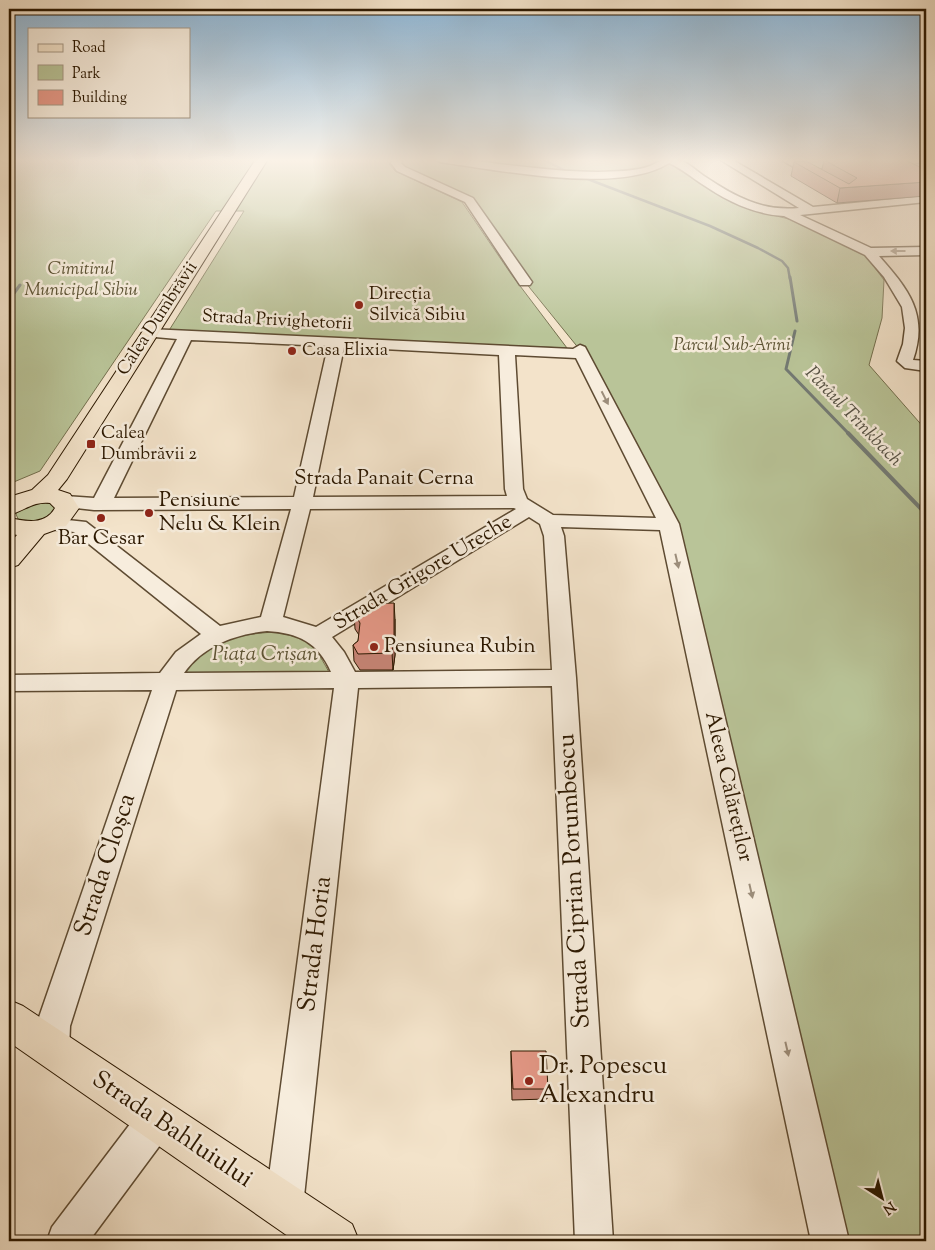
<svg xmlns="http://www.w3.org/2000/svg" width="935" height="1250" viewBox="0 0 935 1250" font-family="'Sorts Mill Goudy',serif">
<rect width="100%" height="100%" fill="#f3e3ca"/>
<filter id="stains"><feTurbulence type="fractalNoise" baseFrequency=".004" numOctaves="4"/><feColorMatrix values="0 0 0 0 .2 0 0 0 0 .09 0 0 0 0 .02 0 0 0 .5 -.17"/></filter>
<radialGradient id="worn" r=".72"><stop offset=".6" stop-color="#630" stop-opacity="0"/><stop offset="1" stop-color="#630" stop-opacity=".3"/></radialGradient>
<path fill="#b9c498" stroke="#726e4c" d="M9,159H392L389,164L395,171L462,202L511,274L567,348L168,332L244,211H216L40,471L9,484Z
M398,159H440L481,164L480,159H657L680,168L760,212L797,221L859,251L866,256L884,280L882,318L869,365L926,430V1241H830L669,524L580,350L525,282L472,202L403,170L396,161Z
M38,502L51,503L55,508C48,520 31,526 18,519L16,514L18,511Z
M274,632C310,638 314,644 331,676L176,679C205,643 229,635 274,632Z"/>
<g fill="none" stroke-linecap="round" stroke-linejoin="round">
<path stroke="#737a74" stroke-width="2.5" d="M524,159H543
M542,159L564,170
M585,178L710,226L758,248L782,261L788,268L790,279"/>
<path stroke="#737a74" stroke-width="3" d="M790,277L797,321
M9,300L20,285
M795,331L786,369L849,434"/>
<path stroke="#737a74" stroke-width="4" d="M848,433L926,514"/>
<defs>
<path id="minor" d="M393,159H403L401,163L405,167L473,198L532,282L530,285H520L465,202L397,171L391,163Z
M435,159C456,158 478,161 499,164C532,168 565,172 598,172C614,171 635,172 650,166C660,162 664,157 675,159C686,160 695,170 704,176C734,196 762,212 799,208L719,159H731L813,207L926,196V202L800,215L871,248L926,247V255L879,256C908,289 929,314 913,360L926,361V371L905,368L897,361L903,344L905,328L902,307L884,277L865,255L784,216C753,214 727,201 702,184C691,177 681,168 669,163C619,195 498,170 440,162Z
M780,159H792L825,178L824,180H816Z
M882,159H926C916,167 895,164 883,161Z
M149,329L573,349L580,345L585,347L679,524L849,1241H811L660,530L561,527L564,536L576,678L613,1241H575L552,686L358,688L303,1206L297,1219L284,1225L271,1219L265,1206L334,688L176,690L70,1026L69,1049L64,1060L52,1065L40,1060L35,1049L36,1026L152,690L9,691V675L160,673L176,652L201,634L74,532L42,528L39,524L42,520L49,518L86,522L220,626L261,617L291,509L94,510L58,506L55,502L58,498L65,496L94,498L177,339L144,336L142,333L144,330ZM191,340L328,346L294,497L114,498ZM344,347L499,355L505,489L507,496L313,497ZM515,355L576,358L656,518L553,515L527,499L523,489ZM514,508L516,509L316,627L283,617L310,509ZM529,517L540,524L544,536L552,670L355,672L344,652L332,637ZM267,631C298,633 318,642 331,672L184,673C203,646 235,634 267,631Z
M156,1102L169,1107L174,1120L169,1133L89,1241H47L52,1227L143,1107Z"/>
<path id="major" d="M256,159H268L67,479L58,490L70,494L79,508L66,526L44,534L18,565L9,568V544L17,535L9,533V518C25,521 45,526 55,508L50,503C33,501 24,511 9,515V497L32,490L48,475Z
M9,1000L23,1006L352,1224L359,1241H295L9,1042Z"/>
</defs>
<use href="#minor" stroke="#5e4b32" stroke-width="3"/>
<use href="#major" stroke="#2c1800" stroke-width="2"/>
<use href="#minor" fill="#f7eddd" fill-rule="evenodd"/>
<use href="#major" fill="#f3e3ca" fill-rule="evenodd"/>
</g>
<path fill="#c68475" stroke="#2c1800" d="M903,159L837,203L791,176L794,162L822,169L824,160Z
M354,613L395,619V655L393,670H360L354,661L353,645L358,641L359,635L355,629Z
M511,1051L548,1089L547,1099L512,1100L511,1062Z"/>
<path fill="#a16b5f" stroke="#2c1800" d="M926,182V196L837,203L840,188Z
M394,603L395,619V655L393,670L392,653Z"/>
<path fill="#e69988" stroke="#2c1800" d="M835,159H903L926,170V182L840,188L794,162L806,161L849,184L857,178L824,160Z
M394,603V639L392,653L358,654L353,645L358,641L360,623L354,613L361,610L362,604Z
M511,1051H546L548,1089H513Z"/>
<defs><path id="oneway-solid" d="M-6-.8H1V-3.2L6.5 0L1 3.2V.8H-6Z" transform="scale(1.25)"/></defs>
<g fill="#9c8d7a">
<use href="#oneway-solid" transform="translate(898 251) rotate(180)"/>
<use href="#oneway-solid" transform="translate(605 398) rotate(63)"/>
<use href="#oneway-solid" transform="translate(677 561) rotate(77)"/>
<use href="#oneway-solid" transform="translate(751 891) rotate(77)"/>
<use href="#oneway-solid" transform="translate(787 1049) rotate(77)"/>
</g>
<linearGradient id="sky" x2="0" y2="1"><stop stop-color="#8cb7d9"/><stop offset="0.48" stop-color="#faf2e7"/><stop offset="1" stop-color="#faf2e7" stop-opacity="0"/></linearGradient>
<rect width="935" height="334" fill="url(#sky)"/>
<g fill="#8f2418" stroke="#f7eddd" stroke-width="2">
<circle cx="359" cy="305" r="5"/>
<circle cx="292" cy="351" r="5"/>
<rect x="86" y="439" width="10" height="10" rx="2.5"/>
<circle cx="149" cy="513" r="5"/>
<circle cx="101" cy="518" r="5"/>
<circle cx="374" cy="647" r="5"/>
<circle cx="529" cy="1081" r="5"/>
</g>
<g text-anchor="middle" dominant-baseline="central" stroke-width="5" stroke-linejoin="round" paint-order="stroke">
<g font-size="18" font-style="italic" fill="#5d5435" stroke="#f7eddd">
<text x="81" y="270">Cimitirul<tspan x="81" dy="21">Municipal Sibiu</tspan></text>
<text x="732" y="346">Parcul Sub-Arini</text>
</g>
<g font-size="18" fill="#2c1800" stroke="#f7eddd" text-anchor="start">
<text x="369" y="295">Direcția<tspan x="369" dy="21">Silvică Sibiu</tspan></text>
<text x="302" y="351">Casa Elixia</text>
<text x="101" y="434">Calea<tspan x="101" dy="21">Dumbrăvii 2</tspan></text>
</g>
<g font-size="18" fill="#2c1800" stroke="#f7eddd">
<text transform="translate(158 319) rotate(-57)">Calea Dumbrăvii</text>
<text transform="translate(277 321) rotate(3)">Strada Privighetorii</text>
</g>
<g font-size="19" font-style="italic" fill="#555144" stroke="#f7eddd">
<text transform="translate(853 417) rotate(46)">Pârâul Trinkbach</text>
</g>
<g font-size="21" fill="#2c1800" stroke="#f7eddd">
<text x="384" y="479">Strada Panait Cerna</text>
<text transform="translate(423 573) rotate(-31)">Strada Grigore Ureche</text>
<text transform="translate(728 787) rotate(77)">Aleea Călăreților</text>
</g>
<g font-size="21" fill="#2c1800" stroke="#f7eddd" text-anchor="start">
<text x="159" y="501">Pensiune<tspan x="159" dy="24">Nelu &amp; Klein</tspan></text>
<text x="101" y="539" text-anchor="middle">Bar Cesar</text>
<text x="384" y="647">Pensiunea Rubin</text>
</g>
<g font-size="21" font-style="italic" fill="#5d5435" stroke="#f7eddd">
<text x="265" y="655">Piața Crișan</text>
</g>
<g font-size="25" fill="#2c1800" stroke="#f7eddd">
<text transform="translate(106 865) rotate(-72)">Strada Cloșca</text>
<text transform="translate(575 881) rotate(-93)">Strada Ciprian Porumbescu</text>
<text transform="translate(316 944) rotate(-83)">Strada Horia</text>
<text transform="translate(172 1130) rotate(34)">Strada Bahluiului</text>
</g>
<g font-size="25" fill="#2c1800" stroke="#f7eddd" text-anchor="start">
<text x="539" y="1067">Dr. Popescu<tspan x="539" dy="29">Alexandru</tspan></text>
</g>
</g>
<rect width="935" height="1250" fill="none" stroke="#f3e3ca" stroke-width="30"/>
<rect x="10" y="10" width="915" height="1230" fill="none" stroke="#2c1800" stroke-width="2.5"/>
<rect x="15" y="15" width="905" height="1220" fill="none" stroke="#2c1800"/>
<rect x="28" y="28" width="162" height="90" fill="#f7eddd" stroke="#a69885"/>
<rect x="38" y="44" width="25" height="8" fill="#f3e3ca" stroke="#a69885"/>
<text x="72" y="52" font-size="15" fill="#2c1800">Road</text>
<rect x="38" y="65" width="25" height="15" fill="#b9c498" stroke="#a69885"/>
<text x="72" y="78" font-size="15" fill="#2c1800">Park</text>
<rect x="38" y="90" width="25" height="15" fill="#e69988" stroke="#a69885"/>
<text x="72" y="102" font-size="15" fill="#2c1800">Building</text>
<g transform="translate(882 1198) rotate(144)" stroke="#f7eddd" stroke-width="4" paint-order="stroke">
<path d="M0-4L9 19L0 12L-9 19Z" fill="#2c1800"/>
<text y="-8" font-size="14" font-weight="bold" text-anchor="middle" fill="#2c1800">N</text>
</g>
<rect width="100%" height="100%" filter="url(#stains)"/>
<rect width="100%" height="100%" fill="url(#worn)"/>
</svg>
